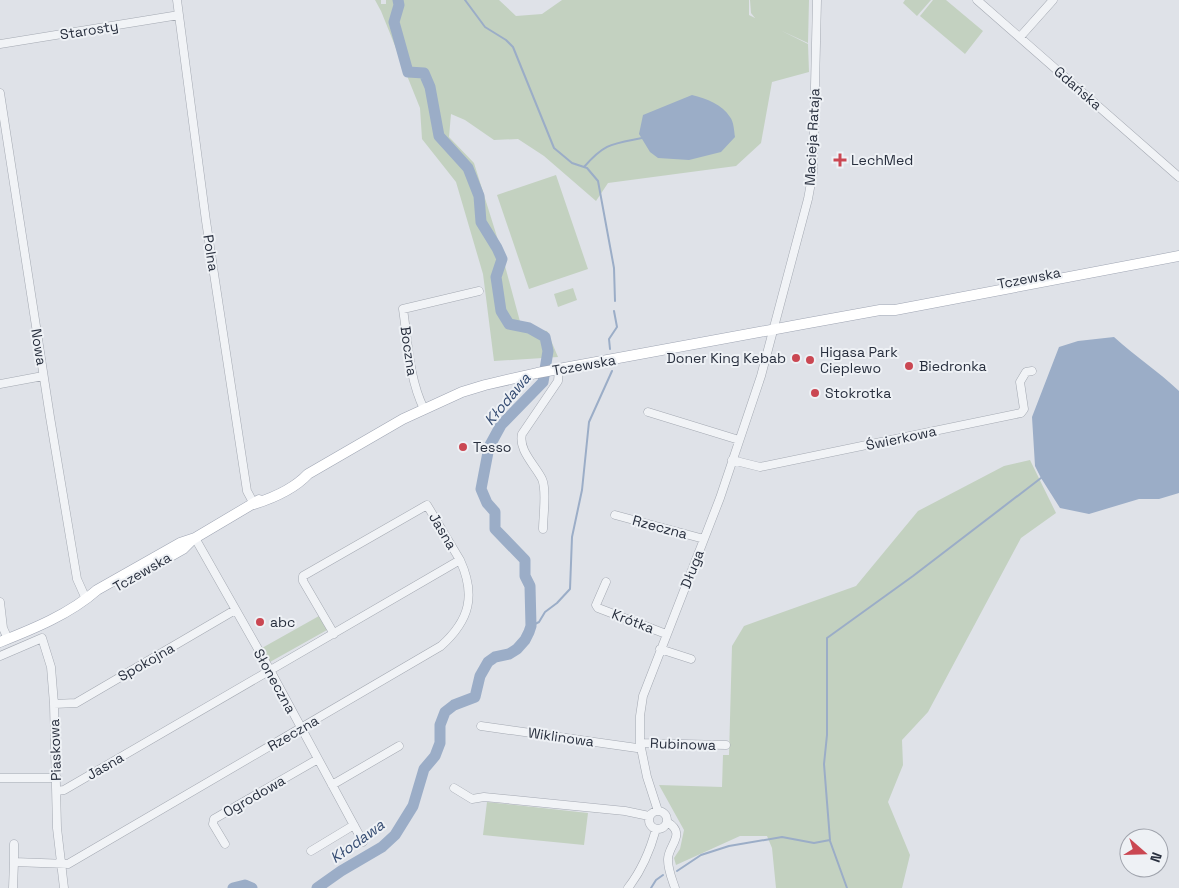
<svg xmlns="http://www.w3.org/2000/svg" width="1179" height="888" viewBox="0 0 1179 888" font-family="'Space Grotesk',sans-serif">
<rect width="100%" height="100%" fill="#dfe2e8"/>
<path fill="#c3d1c0" d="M375,0H381V4H386V0H499L516,16L542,14L562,0H749V15L755,18L751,13L750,0H809L808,43L782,31L808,44L809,72L772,82L761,143L736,166L608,183L596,201L544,156L518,139L494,140L465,120L451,114L449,137L474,163L498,240L522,329L547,331L558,357L494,361L483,274L456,182L422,139L420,108L381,11Z
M905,0H931L917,16L903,3Z
M933,0H946L983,31L965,54L920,16Z
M556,175L588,269L529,289L497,195Z
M573,288L577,300L558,307L554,294Z
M1030,460L1056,513L1021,538L928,712L902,740L903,765L888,802L910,855L902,888H776L772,848L767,836H740L676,865L674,858L680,849L684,830L659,785L722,787L723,755H729L732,646L744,626L856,586L918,511L1004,466Z
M319,616L327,630L270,662L262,648Z
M487,802L588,813L584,845L483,835Z"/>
<path fill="#9badc7" d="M692,95C707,99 722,104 730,117C734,122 734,131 735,137L721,152L689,160L658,158L650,152L639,134L643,115Z
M1114,337C1135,356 1158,371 1179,391V493L1159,499H1139L1089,514L1060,508L1041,478L1035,466L1032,417L1059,347L1078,341Z"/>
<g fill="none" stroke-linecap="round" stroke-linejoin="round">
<path stroke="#9badc7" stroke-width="2" d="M465,0L485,27L506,40L513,47L554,148L572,163L587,168L598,181L614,268L615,301
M584,167C605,143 612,144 642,138
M610,349L609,339L617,327L614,311
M531,626L539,622L545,612L557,603L570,589L572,537L582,490L589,422L612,371
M830,841L847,888
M677,871L701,855L729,846L782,837L814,843L830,840L824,764L827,735V638L913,576L1041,478
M651,888L656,880L663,875"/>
<path stroke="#9badc7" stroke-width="11" d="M233,888L245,885L252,888
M317,888L341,871L382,847L395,835L413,806L424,769L435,756L440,743V725L445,712L454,705L475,697L480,676L488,662L495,657L509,654L517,649L525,640L529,632L531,626L530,586L525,576V560L495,529V512L487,503L481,489L489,447L501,425L543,382L548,351L545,337L529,328L509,324L501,311L496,277L502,259L497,248L481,222L479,196L468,168L439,136L430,87L424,73L408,72L394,22L399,5L398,0"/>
<defs>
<path id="minor" d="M177,0L206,221L247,491L254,504
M977,0L1179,177
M1020,37L1053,0
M0,44L179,15
M0,93L50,417L77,579L86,599
M0,384L43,376
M424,409C409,379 408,342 403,309L479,291
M648,412L739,440
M732,460L760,467L1021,413L1024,409L1020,382L1026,372L1032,371
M615,515L704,539
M543,529C543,517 547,490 542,479C535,465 518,450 522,434L558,381L559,369
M195,538L270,670L363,842
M606,582L596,605L598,608L666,634
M0,602L3,628L8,639
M660,649L691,659
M0,656L42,638L51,667L54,704L57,828L64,888
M54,704L76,703L235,610
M481,726L637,748L641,747
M640,743L726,745
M0,778H57
M332,785L399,746
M454,788L472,799L484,797L625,811L649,816
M57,791L64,790L460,560L427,505L303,576V581L334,634
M649 820a9 9 0 1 1 18 0a9 9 0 1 1-18 0Z
M658,811L647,777L640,743V716L643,696L720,498L761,376L808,199L813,172L817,0
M667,822C688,834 667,846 668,860C668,870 672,879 675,888
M14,844V862
M225,844L213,824L214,819L318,759
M311,851L354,825
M13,888L14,862L68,864L441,646C470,620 476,595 460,560
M628,888C642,870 650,851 656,829"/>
<path id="major" d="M254,504C273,498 294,489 308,474L403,419L462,392L485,385L537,373L803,324L880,310H895L1179,256
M146,570L183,549L192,540
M0,642C33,629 70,614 97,590L180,543L195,538L259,500"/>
</defs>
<use href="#minor" stroke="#a4a9b2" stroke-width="9"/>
<use href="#major" stroke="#9fa5b3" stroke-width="11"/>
<use href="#minor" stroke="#f1f3f6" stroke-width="8"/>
<use href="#major" stroke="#fff" stroke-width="10"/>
</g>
<g fill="#ca4752" stroke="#eef1f5" stroke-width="2">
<path d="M837.5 152.5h5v5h5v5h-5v5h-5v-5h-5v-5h5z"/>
<circle cx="796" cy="358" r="5"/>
<circle cx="810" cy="360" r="5"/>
<circle cx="909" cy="366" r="5"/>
<circle cx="815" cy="393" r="5"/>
<circle cx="463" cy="447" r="5"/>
<circle cx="260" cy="622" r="5"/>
</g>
<g text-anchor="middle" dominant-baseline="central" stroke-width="4" stroke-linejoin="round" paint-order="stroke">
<g font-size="14" fill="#282f3e" stroke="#eef1f5">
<text transform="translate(89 30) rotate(-9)">Starosty</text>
<text transform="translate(1078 88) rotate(41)">Gdańska</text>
<text transform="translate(812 137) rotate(-87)">Macieja Rataja</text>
<text transform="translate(211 253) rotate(81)">Polna</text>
<text transform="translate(1029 278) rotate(-11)">Tczewska</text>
<text transform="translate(39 347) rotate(81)">Nowa</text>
<text transform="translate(409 351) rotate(82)">Boczna</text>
<text transform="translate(584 365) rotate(-10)">Tczewska</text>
<text transform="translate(901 438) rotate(-12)">Świerkowa</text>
<text transform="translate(660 527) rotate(15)">Rzeczna</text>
<text transform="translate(443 531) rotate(59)">Jasna</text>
<text transform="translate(692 569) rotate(-68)">Długa</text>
<text transform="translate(142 572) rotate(-30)">Tczewska</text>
<text transform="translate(633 621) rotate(21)">Krótka</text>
<text transform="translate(146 662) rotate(-30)">Spokojna</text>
<text transform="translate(275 681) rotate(61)">Słoneczna</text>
<text transform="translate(293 733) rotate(-30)">Rzeczna</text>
<text transform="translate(561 737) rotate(8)">Wiklinowa</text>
<text transform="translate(683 744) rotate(2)">Rubinowa</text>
<text transform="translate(55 750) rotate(-92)">Piaskowa</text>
<text transform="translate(105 766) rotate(-30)">Jasna</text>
<text transform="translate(254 796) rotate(-30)">Ogrodowa</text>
</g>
<g font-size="14" fill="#282f3e" stroke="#eef1f5" text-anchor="start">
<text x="851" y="160">LechMed</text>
<text x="820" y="352">Higasa Park<tspan x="820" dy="16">Cieplewo</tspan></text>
<text x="786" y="358" text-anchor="end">Doner King Kebab</text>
<text x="919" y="366">Biedronka</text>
<text x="825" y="393">Stokrotka</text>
<text x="473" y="447">Tesso</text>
<text x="270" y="622">abc</text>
</g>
<g font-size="15" font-style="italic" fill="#344b71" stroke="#eef1f5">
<text transform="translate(507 399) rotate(-50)">Kłodawa</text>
<text transform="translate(357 841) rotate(-36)">Kłodawa</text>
</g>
</g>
<g transform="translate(1144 853) rotate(110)"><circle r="24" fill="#eef1f5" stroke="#9fa3ac"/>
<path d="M0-4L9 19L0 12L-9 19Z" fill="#ca4752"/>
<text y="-8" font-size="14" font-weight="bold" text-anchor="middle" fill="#282f3e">N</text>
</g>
</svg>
